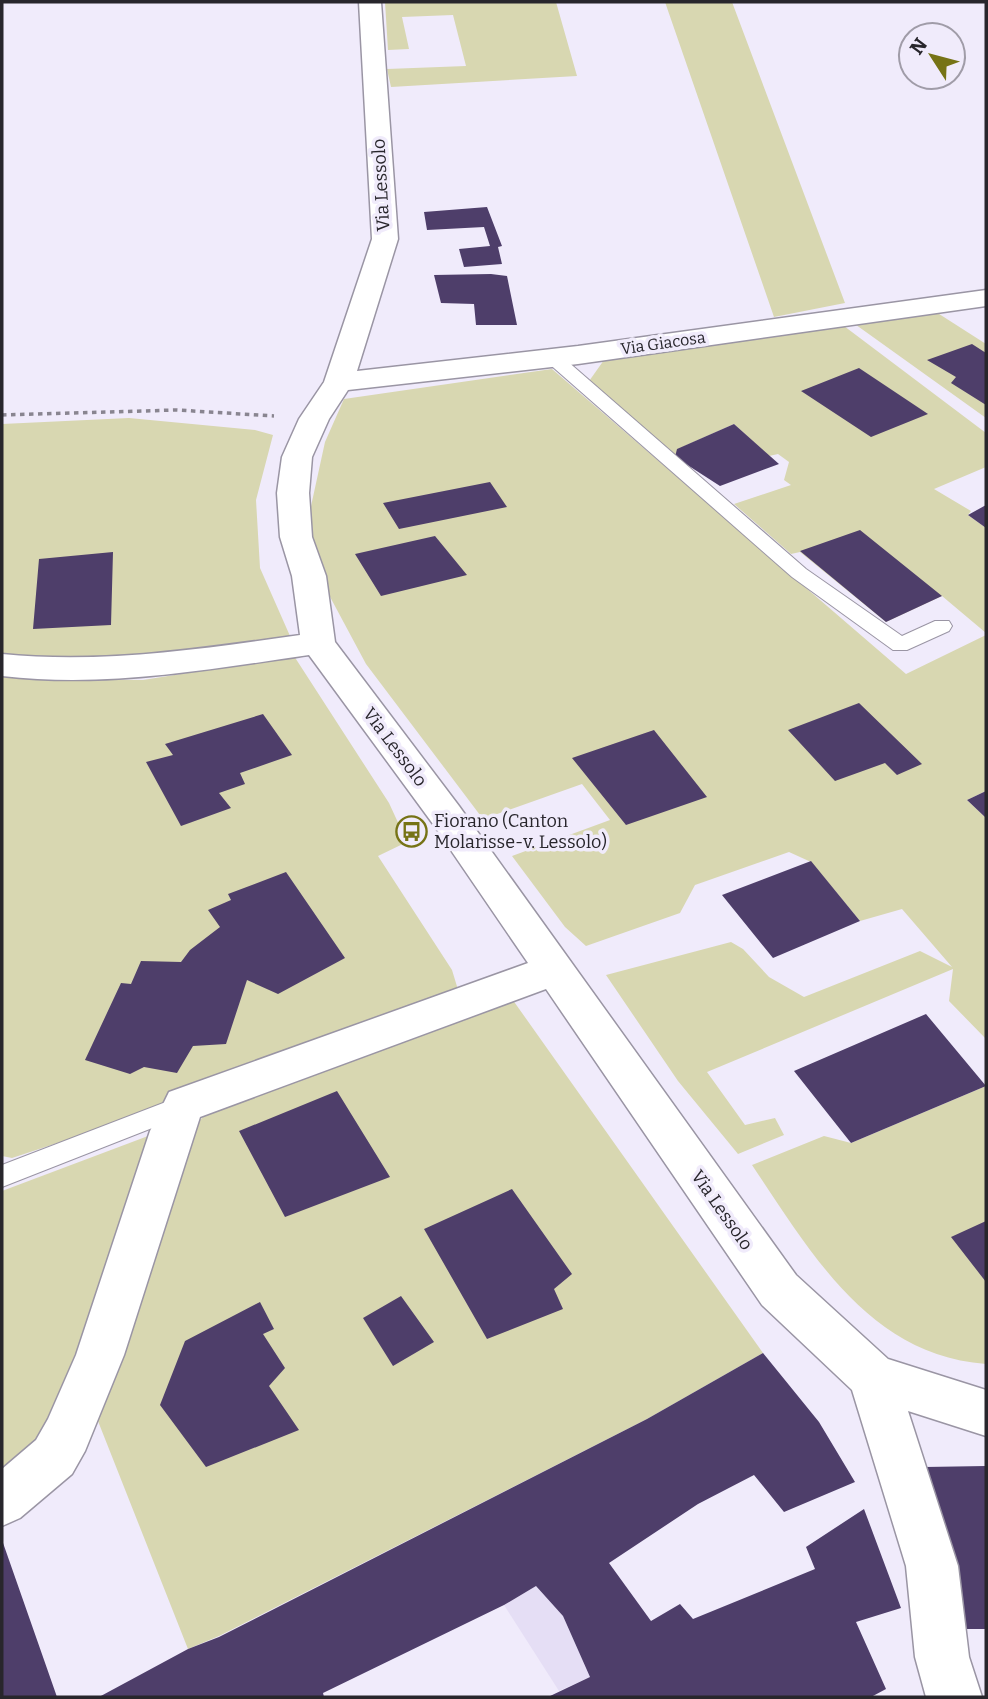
<svg xmlns="http://www.w3.org/2000/svg" width="988" height="1699" viewBox="0 0 988 1699" font-family="Bitter,serif">
<rect width="100%" height="100%" fill="#f0ebfb"/>
<path fill="#e5def5" d="M536,1586L563,1616L590,1677L559,1691L504,1605Z"/>
<path fill="#d8d7b1" d="M385,2H556L577,76L391,87L387,69L466,66L453,15L402,17L409,49L388,50Z
M665,2H732L845,303L774,317Z
M936,312L986,344V418L852,322Z
M840,323L986,433V467L934,489L971,511L968,515L986,528V633L942,596L886,622L800,552L791,554L734,504L791,485L784,480L789,462L778,454L769,456L734,424L678,449L675,457L587,384L604,360Z
M552,369L906,674L986,635V791L967,800L986,818V1039L949,1001L953,969L707,1072L745,1125L775,1118L784,1135L738,1154L678,1081L606,975L731,942L743,949L769,977L804,997L920,951L952,967L902,909L860,921L811,862L789,852L695,885L680,913L586,946L565,927L512,856L610,820L582,784L483,819L366,664L321,580L308,520L325,442L344,399Z
M129,418L255,430L273,435L256,500L260,568L290,636L107,659L2,654V424Z
M294,656L389,803L407,842L378,856L452,970L459,993L118,1123L12,1158L2,1156V675L57,679L143,680Z
M510,996L763,1353L647,1419L219,1636L188,1649L94,1411L198,1122L210,1110Z
M986,1086V1364C868,1355 811,1252 752,1165L824,1136L851,1143Z
M164,1130L36,1460L2,1481V1191Z"/>
<path fill="#4e3e6a" d="M487,207L502,246L498,247L502,264L464,267L459,249L490,246L484,227L427,230L424,212Z
M491,274L507,276L517,325H476L474,304L441,303L434,275Z
M972,344L986,353V405L951,383L956,377L927,360Z
M859,368L928,414L871,437L801,391Z
M734,424L779,464L720,486L675,457L677,449Z
M490,482L507,507L399,529L383,503Z
M986,505V528L968,515Z
M860,530L942,596L886,622L800,551Z
M435,536L467,575L381,596L355,554Z
M113,552L111,625L33,629L39,559Z
M859,703L922,764L897,775L885,763L835,781L788,730Z
M263,714L292,755L240,773L245,784L219,793L231,808L181,826L146,762L173,755L165,744Z
M654,730L707,797L626,825L572,758Z
M986,791V818L967,800Z
M811,861L860,921L773,958L722,895Z
M286,872L345,958L278,994L247,980L226,1044L193,1046L177,1073L144,1067L130,1074L85,1060L121,983L131,984L141,961L181,962L190,950L220,927L208,910L231,900L228,894Z
M926,1014L986,1086L851,1143L794,1071Z
M337,1091L390,1177L285,1217L239,1131Z
M512,1189L572,1274L554,1289L563,1309L487,1339L424,1229Z
M986,1221V1282L951,1237Z
M401,1296L434,1342L393,1366L363,1318Z
M260,1302L274,1329L263,1334L285,1368L269,1386L299,1430L206,1467L160,1405L185,1341Z
M763,1353L819,1422L855,1482L784,1512L754,1475L698,1504L609,1563L651,1621L680,1604L693,1619L815,1569L806,1547L864,1509L901,1608L856,1622L886,1689L871,1697H548L590,1677L563,1616L536,1586L504,1605L323,1693L324,1697H99L188,1649L219,1637L647,1419Z
M986,1466V1629H961L947,1531L933,1532L925,1467Z
M2,1540L57,1697H2Z"/>
<g fill="none" stroke-linecap="round" stroke-linejoin="round">
<defs>
<path id="lane" d="M552,352L558,353L806,569L902,636L935,621H949L952,626L949,631L907,650H893L792,577L546,361L544,357L546,353Z
M184,1095L193,1098L197,1105L193,1112L2,1187V1165Z"/>
<path id="street" d="M359,2H381L398,239L357,371L578,346L986,290V306L578,364L348,390L329,419L312,457L309,493L312,537L326,576L335,642L459,806L796,1275L888,1359L986,1390V1436L908,1411L958,1566L969,1657L982,1697H926L915,1657L906,1566L852,1390L762,1305L546,989L200,1117L124,1355L85,1451L72,1474L20,1518L2,1526V1469L36,1440L48,1419L76,1355L150,1131L169,1092L528,963L433,824L309,655C206,670 106,688 2,676V654C103,664 200,649 300,635L292,576L280,537L277,493L282,457L299,419L324,382L372,239Z"/>
</defs>
<use href="#lane" stroke="#9a95a4" stroke-width="2"/>
<use href="#street" stroke="#9a95a4" stroke-width="3"/>
<path stroke="#898590" stroke-width="3.5" stroke-dasharray="4.5 4.5" stroke-linecap="butt" d="M2,415L177,410L274,416"/>
<use href="#lane" fill="#fff" fill-rule="evenodd"/>
<use href="#street" fill="#fff" fill-rule="evenodd"/>
</g>
<defs>
<symbol id="bus-ring" viewBox="-11 -11 22 22"><circle r="9.5" fill="#f0ebfb" stroke="#767316" stroke-width="1.5"/><path d="M-5-6H5V4H4V6H2V4H-2V6H-4V4H-5ZM-3.5-4V0h7V-4ZM-3.5 1.2v1.5H-2V1.2ZM2 1.2v1.5H3.5V1.2Z" fill="#767316"/></symbol>
</defs>
<g fill-rule="evenodd">
<use href="#bus-ring" x="394" y="814" width="35" height="35"/>
</g>
<g text-anchor="middle" dominant-baseline="central" stroke-width="7" stroke-linejoin="round" paint-order="stroke">
<g font-size="16" fill="#28262c" stroke="#f0ebfb">
<text transform="translate(663 343) rotate(-8)">Via Giacosa</text>
</g>
<g font-size="18" fill="#28262c" stroke="#f0ebfb">
<text transform="translate(381 185) rotate(-93)">Via Lessolo</text>
<text transform="translate(395 747) rotate(53)">Via Lessolo</text>
<text transform="translate(722 1210) rotate(55)">Via Lessolo</text>
</g>
<g font-size="18" fill="#28262c" stroke="#f0ebfb" text-anchor="start">
<text x="434" y="821">Fiorano (Canton<tspan x="434" dy="21">Molarisse-v. Lessolo)</tspan></text>
</g>
</g>
<rect width="988" height="1699" fill="none" stroke="#28262c" stroke-width="7"/>
<g transform="translate(932 56) rotate(306)"><circle r="33" fill="#f0ebfb" stroke="#a09ca8" stroke-width="2"/>
<path d="M0-5L12 26L0 18L-12 26Z" fill="#767316"/>
<text y="-10" font-size="19" font-weight="bold" text-anchor="middle" fill="#28262c">N</text>
</g>
</svg>
